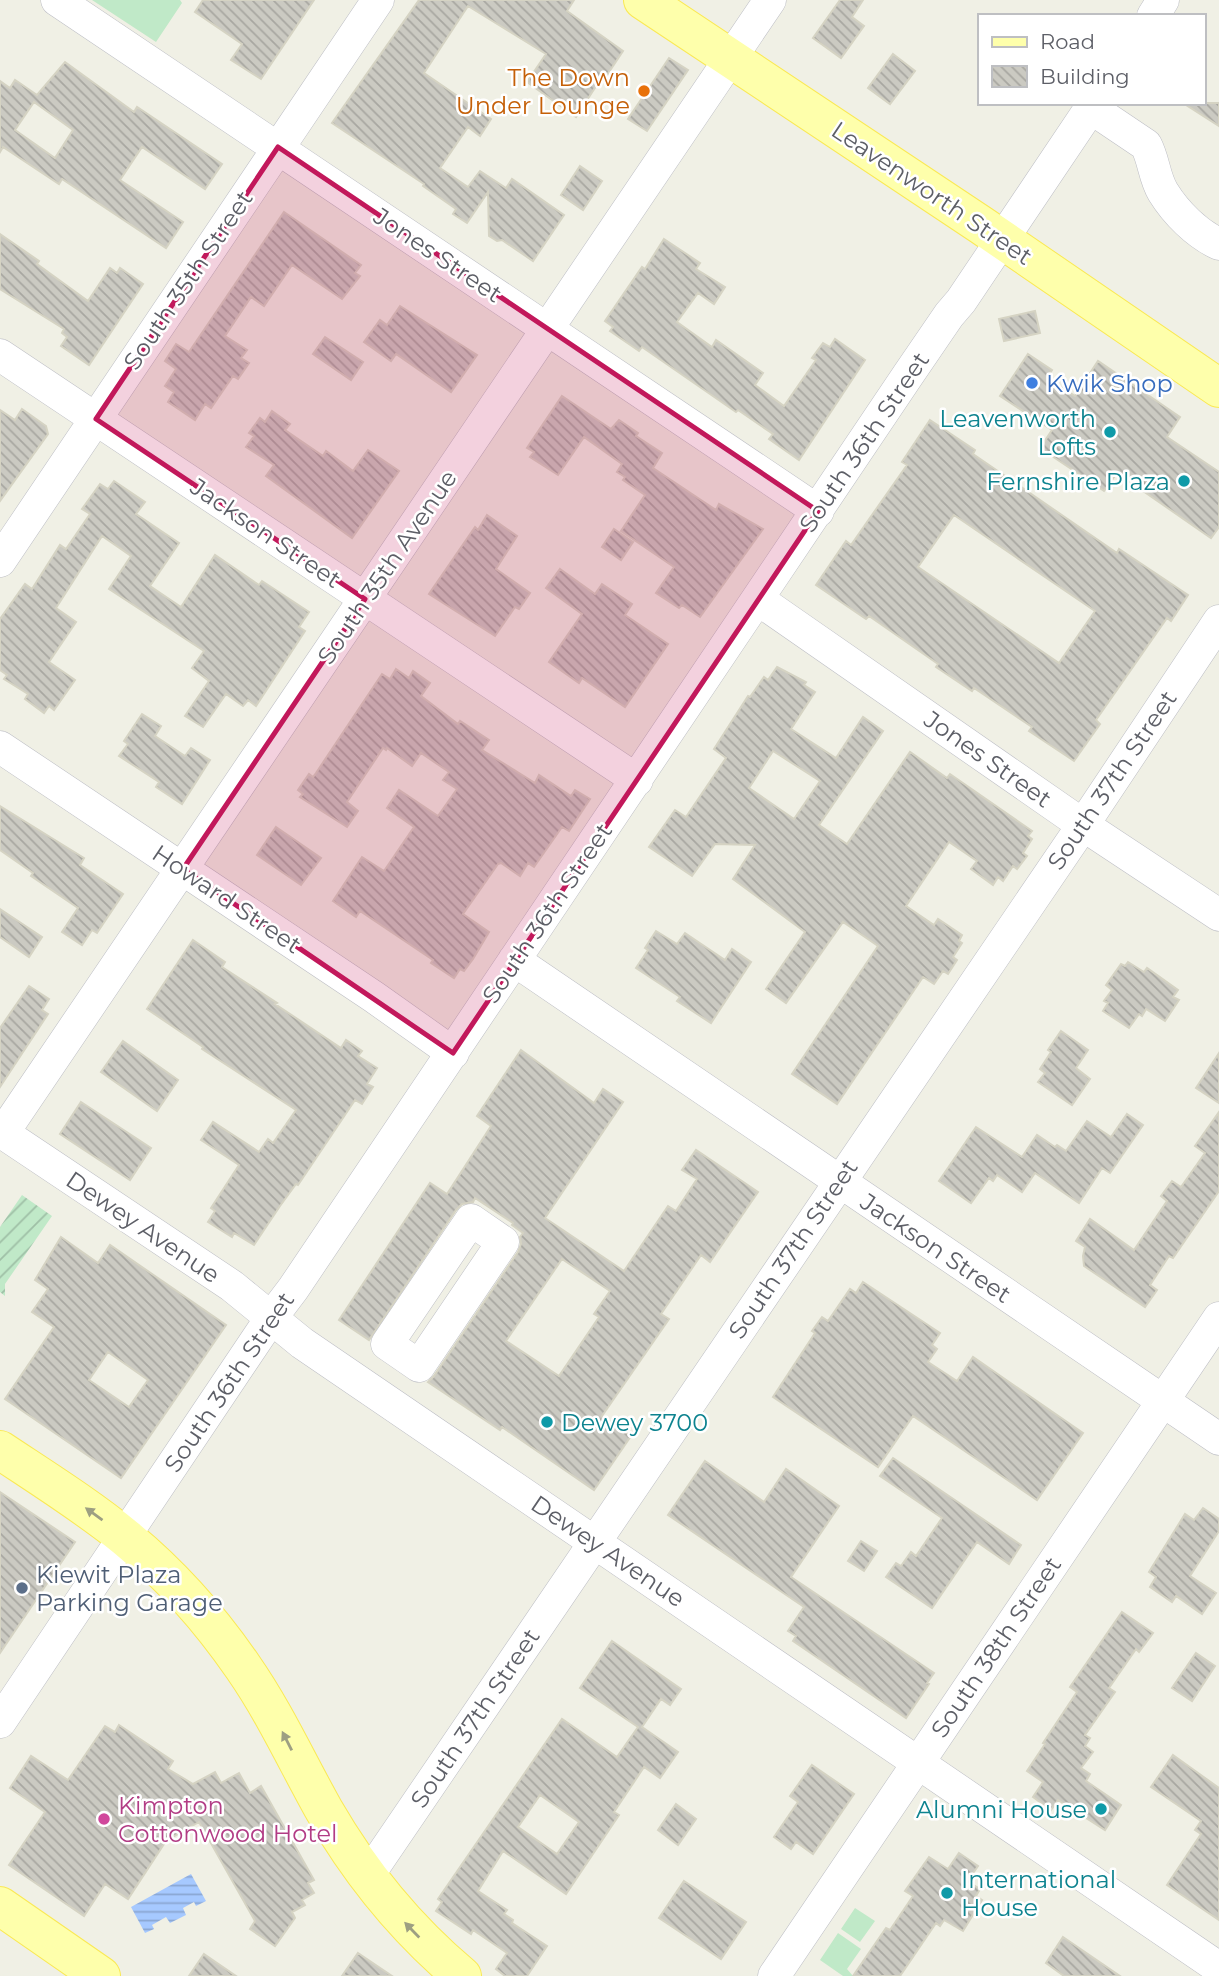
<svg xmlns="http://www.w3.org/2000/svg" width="1219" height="1976" viewBox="0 0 1219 1976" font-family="Montserrat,sans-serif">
<defs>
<pattern id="garden-furrows" width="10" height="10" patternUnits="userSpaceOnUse" patternTransform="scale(1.75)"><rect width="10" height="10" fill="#c0e9c8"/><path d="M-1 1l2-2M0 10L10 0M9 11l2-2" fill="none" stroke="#9fc0a6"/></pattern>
<pattern id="water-rules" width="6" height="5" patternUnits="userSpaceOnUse" patternTransform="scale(1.75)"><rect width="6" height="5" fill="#a6c9ff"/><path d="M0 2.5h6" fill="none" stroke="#8aa6d2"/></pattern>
<pattern id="building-back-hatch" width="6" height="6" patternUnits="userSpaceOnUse" patternTransform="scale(1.75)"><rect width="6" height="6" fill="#cbcac2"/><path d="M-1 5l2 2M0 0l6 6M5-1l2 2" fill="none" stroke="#a8a7a1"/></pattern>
</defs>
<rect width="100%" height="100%" fill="#f0f0e5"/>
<path fill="#c0e9c8" d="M92,0H180L182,3L156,42Z
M855,1908L875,1921L860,1942L841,1929Z
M838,1933L861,1949L847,1969L853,1976H843L820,1960Z"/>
<path fill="url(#garden-furrows)" d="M22,1195L52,1216L5,1284V1296L0,1292V1227Z"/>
<path fill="url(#water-rules)" d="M191,1874L206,1901L196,1906L194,1902L183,1908L186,1915L170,1923L166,1917L152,1925L154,1929L145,1933L131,1907Z"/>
<path fill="url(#building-back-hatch)" stroke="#d5d3c3" stroke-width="2" fill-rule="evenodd" d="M203,0H314L261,79L231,60L242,44L195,12Z
M419,0H574L567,11L623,51L605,78L602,77L576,117L527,82L546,54L468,6L424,73L491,119L480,136L468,127L440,168L468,187L480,171L506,188L512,179L564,215L533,261L502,240L497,241L489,236L488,192L467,223L453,214L456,209L423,186L424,184L332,123Z
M840,0H863L852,17L864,26L841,58L813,38Z
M893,54L915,71L890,104L868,88Z
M669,58L688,70L647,131L628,119Z
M65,62L134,112L137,107L222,164L205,189L142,147L120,180L183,222L166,248L62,179L59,184L3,147L0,152V81L10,88L15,80L37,95ZM34,102L73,130L55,158L15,130Z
M1183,103H1219V126Z
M580,166L602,181L583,210L561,195Z
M284,212L361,265L355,273L360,276L342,299L292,265L264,306L251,297L225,336L247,350L241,358L249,363L238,379L233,376L211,408L205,404L195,420L168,402L174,392L165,386L176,369L165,361L176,344L189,352Z
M0,234L39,261L37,264L88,301L110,268L117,273L120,268L143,284L89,365L61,346L67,337L62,333L64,329L0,289Z
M664,239L700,263L696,269L725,287L714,304L698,293L677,322L712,347L716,340L763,373L755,385L784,406L816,360L812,358L823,343L830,347L835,339L865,360L799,460L769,439L773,434L738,410L736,412L642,347L639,351L610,331L613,327L605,321L642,267L645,269Z
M400,306L477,355L451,392L396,354L391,361L364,342L380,320L387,325Z
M1035,311L1040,333L1004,341L999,319Z
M325,337L363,362L351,380L313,354Z
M1028,354L1052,370L1047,378L1075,396L1098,361L1180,417L1167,437L1219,472V527L1211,538L1117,473L1104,491L1040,448L1052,430L1000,396Z
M562,396L611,429L619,420L638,433L636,436L662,453L653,468L716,510L719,504L763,529L700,617L682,605L679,608L656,593L674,567L621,531L645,495L623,480L625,477L617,472L622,464L584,437L558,475L530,457L534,452L527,448Z
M22,409L46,426L48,434L0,501V410L15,420Z
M272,411L290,424L285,430L323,456L326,451L353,471L368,450L399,471L352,538L266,476L274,465L246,447L254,436L249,433L260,418L265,422Z
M930,420L975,450L973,454L1117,553L1119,549L1188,595L1171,621L1167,618L1096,720L1100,724L1074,761L1029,731L1032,727L974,688L972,691L936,667L938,664L869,616L866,619L816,585L846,541L851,545L907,465L902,462ZM954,515L1095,611L1059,663L918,567Z
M114,481L145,502L136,514L179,543L150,586L181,607L215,555L259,585L262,581L309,612L299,627L305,631L256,706L248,700L243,706L226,694L203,727L185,716L209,681L192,668L204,651L109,589L131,556L102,536L56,608L76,622L49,662L75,680L54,710L49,706L44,713L25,699L28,694L4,679L7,675L0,670V619L25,584L32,589L60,545L66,549L90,514L82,509L100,484L108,489Z
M487,515L517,536L496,569L530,593L519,609L515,607L495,636L429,594L475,527L478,530Z
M614,529L633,542L621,560L602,547Z
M560,569L595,594L602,584L632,604L625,615L668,644L625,707L582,678L579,683L549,662L582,614L546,588Z
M777,667L806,682L804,685L815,692L791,729L836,758L863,717L883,731L819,825L847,844L910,752L947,778L950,774L1032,831L1028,836L1032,839L1023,853L1027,856L1017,869L1013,866L1003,881L998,877L993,885L971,869L977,861L949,842L906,906L934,925L938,919L962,935L959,941L962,943L953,957L957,960L948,974L943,971L934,984L923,977L837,1104L792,1074L878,946L843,922L786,1003L766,989L805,932L733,879L755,845L715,844L692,876L649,847L675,810L686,817L726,758L714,749L748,696L750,697L764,677L768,680ZM773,751L820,781L794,819L749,788Z
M396,669L409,678L413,671L430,683L421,696L458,724L460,721L489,740L482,750L535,783L539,775L571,796L575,790L590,799L569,831L562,827L534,867L528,863L520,876L501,863L498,864L463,914L489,932L473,959L464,971L460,969L454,978L431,963L433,960L360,911L356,917L333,901L362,857L384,871L414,827L387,808L399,790L438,816L457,789L443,780L449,772L421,753L412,766L387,748L386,750L383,748L347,802L358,811L347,827L300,797L303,794L298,790L309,774L313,777L316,773L382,674L390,679Z
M142,714L161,726L155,736L185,756L191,748L210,760L182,804L156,787L159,782L119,756L128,744L124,741Z
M0,806L84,858L80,865L123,894L97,933L92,930L82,945L62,932L78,908L31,876L33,873L0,850Z
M276,827L321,858L301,885L257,855Z
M0,909L42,937L29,957L0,937Z
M656,931L677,944L685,933L725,960L732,949L751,962L711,1023L677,1001L680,997L636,968L648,950L645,948Z
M193,940L225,962L222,967L277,1003L275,1004L341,1048L346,1040L362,1051L358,1056L377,1068L367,1084L373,1087L362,1104L355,1100L298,1185L296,1184L280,1206L254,1245L234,1233L232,1237L208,1222L215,1211L211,1208L239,1165L201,1140L213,1122L259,1152L268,1139L273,1143L296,1110L202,1049L203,1047L147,1009Z
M1128,962L1144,972L1147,968L1178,990L1173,997L1179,1000L1165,1021L1146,1009L1142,1016L1139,1014L1129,1028L1103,1011L1108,1003L1104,1001L1112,990L1106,985L1121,964L1125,966Z
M29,986L49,999L42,1010L48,1014L0,1087V1028Z
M1061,1031L1088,1050L1076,1068L1090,1079L1072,1105L1038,1082L1045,1073L1040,1069L1051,1052L1048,1050Z
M123,1041L178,1080L157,1111L101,1072Z
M521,1050L594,1103L603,1089L623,1102L545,1218L624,1271L668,1206L676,1211L697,1179L682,1170L696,1150L758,1192L710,1262L701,1255L661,1314L669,1319L602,1416L631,1436L594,1490L502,1427L500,1430L428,1382L434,1376L518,1252L521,1244L520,1237L523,1233L512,1225L513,1223L475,1198L473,1202L462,1204L456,1210L369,1340L339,1320L430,1183L447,1194L491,1126L477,1116ZM562,1259L610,1291L594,1314L599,1317L559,1376L506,1341Z
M1219,1053V1103L1196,1088Z
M81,1102L151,1148L130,1180L60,1134Z
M1219,1112V1191L1173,1258L1169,1256L1150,1285L1157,1290L1145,1307L1084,1266L1083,1256L1085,1247L1076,1241L1090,1219L1134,1250L1167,1201L1161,1196L1172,1181L1181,1187L1205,1153L1195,1146Z
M1127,1114L1143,1125L1110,1173L1102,1168L1079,1203L1035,1173L1022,1192L997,1175L993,1181L989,1178L971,1203L939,1181L976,1127L1022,1157L1037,1135L1055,1147L1057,1145L1066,1151L1087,1121L1111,1137Z
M61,1237L98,1263L110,1245L226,1325L121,1478L5,1399L54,1327L32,1312L48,1289L35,1280ZM108,1352L148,1380L129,1407L89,1380Z
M863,1282L940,1333L932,1345L937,1349L928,1362L957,1381L973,1357L1083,1433L1037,1500L913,1416L878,1467L773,1397L815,1333L812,1331L822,1317L828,1321L850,1289L856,1293Z
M893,1458L1021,1545L1009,1564L977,1542L932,1608L886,1577L896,1563L901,1566L911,1552L916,1556L942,1518L880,1476Z
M705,1461L764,1502L786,1469L839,1506L791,1577L934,1673L927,1683L929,1684L906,1718L793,1641L796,1636L788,1631L804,1607L668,1515Z
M0,1492L75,1542L0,1653Z
M1203,1508L1219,1519V1531L1190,1576L1216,1593L1202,1614L1176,1596L1172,1602L1150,1587L1156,1577L1149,1572L1185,1514L1194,1520Z
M861,1541L877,1551L864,1571L848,1561Z
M1122,1612L1153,1633L1139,1652L1136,1649L1109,1688L1115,1692L1085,1735L1090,1738L1085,1746L1093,1752L1081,1768L1090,1774L1086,1781L1121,1805L1105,1830L1058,1800L1051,1810L1033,1797L1043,1782L1027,1771L1045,1744L1043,1743L1077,1692L1070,1687Z
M612,1641L681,1689L670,1705L661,1699L642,1727L678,1752L660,1778L644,1767L614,1812L619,1815L566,1894L503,1851L478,1891L507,1910L504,1914L513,1920L512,1923L547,1946L527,1976H505L496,1969L507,1953L473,1930L471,1934L436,1911L442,1902L438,1899L562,1719L617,1757L638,1727L580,1688ZM540,1795L579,1822L557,1854L518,1827Z
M1196,1653L1215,1666L1192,1701L1172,1688Z
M119,1725L173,1761L168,1769L193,1784L215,1772L221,1783L239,1773L250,1793L261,1786L314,1880L308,1883L314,1893L302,1900L305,1905L292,1912L295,1918L275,1946L250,1929L255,1921L199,1822L166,1841L128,1899L105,1884L84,1916L9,1865L45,1812L10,1788L31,1756L68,1780L105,1726L115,1732Z
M1173,1755L1219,1788V1920L1167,1885L1201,1834L1195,1830L1201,1821L1151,1787Z
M812,1765L854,1794L813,1854L796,1842L791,1849L774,1837L798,1802L790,1796Z
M676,1804L696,1819L678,1845L658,1830Z
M959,1853L978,1866L969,1879L973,1882L972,1884L980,1889L976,1896L982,1900L963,1931L944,1920L940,1926L936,1923L900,1976H853L886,1928L890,1930L913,1896L905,1891L929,1857L948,1869Z
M684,1881L746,1922L721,1959L659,1918Z
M1063,1937L1120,1976H1064L1046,1963Z
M358,1953L392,1976H342Z
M204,1954L236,1976H189Z"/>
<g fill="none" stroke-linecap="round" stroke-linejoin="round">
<defs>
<path id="minor" d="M57,0L818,511
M1153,16L1163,0
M1091,108L1146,145C1154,160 1154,177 1163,192C1176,213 1197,234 1219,244
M0,355L637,780
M0,561L378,0
M759,600L1083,825L1219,915
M0,747L374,997L453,1053
M514,960L1219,1439
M0,1131L232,1286L302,1343L1219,1968
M3,1133L770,0
M471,1220L503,1242L419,1366L387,1344Z
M0,1722L271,1318L293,1289L908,375L949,315L961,301L1094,103
M367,1877L1083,825L1219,621
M774,1976L1219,1318"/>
<path id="major" d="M643,0L981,225L1219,388
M0,1450C42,1478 87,1506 126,1538C171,1575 210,1619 243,1667C275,1713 297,1762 324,1810C361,1874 406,1929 462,1976
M0,1906L101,1976"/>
</defs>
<use href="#minor" stroke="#bdbec5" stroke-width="33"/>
<use href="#major" stroke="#fae954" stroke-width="40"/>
<use href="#minor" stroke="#fff" stroke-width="32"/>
<use href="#major" stroke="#feffab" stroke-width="38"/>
</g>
<defs><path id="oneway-solid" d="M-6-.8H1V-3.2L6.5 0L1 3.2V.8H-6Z" transform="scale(1.75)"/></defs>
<g fill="#9d9f82">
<use href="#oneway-solid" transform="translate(94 1514) rotate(-144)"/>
<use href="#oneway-solid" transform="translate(287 1741) rotate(-117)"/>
<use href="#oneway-solid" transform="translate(412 1930) rotate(-134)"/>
</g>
<path fill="#c2185b" fill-opacity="0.2" stroke="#c2185b" stroke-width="5" stroke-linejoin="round" d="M278,147L818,511L453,1053L183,869L365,599L96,419Z"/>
<circle fill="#e8710a" stroke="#fff" stroke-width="2.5" cx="644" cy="91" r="7"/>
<circle fill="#3f7fe0" stroke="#fff" stroke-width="2.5" cx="1032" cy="383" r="7"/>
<g fill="#0f9aa8" stroke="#fff" stroke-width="2.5">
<circle cx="1110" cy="432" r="7"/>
<circle cx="1184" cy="481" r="7"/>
<circle cx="547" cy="1422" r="7"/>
<circle cx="1101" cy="1809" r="7"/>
<circle cx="947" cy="1893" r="7"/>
</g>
<circle fill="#5c6f8a" stroke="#fff" stroke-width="2.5" cx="22" cy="1588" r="7"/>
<circle fill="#d1479c" stroke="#fff" stroke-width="2.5" cx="104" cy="1819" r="7"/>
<g text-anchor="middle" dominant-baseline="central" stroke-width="5" stroke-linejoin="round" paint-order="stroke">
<g font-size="24" fill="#c56008" stroke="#fff" text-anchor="end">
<text x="630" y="77">The Down<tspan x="630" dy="28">Under Lounge</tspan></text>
</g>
<g font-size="24" fill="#5d5f67" stroke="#fff">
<text transform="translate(932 193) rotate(34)">Leavenworth Street</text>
<text transform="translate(438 255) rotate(34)">Jones Street</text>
<text transform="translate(188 280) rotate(-56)">South 35th Street</text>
<text transform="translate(864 442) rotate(-56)">South 36th Street</text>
<text transform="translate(266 533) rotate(34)">Jackson Street</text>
<text transform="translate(387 567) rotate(-56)">South 35th Avenue</text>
<text transform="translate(988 759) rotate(35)">Jones Street</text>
<text transform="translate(1112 780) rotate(-56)">South 37th Street</text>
<text transform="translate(227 899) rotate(34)">Howard Street</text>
<text transform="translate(547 913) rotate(-56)">South 36th Street</text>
<text transform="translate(143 1227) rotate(34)">Dewey Avenue</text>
<text transform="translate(936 1248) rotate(34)">Jackson Street</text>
<text transform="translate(793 1249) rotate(-56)">South 37th Street</text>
<text transform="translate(229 1382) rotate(-56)">South 36th Street</text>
<text transform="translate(608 1551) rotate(34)">Dewey Avenue</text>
<text transform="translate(996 1647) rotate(-56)">South 38th Street</text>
<text transform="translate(475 1718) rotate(-56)">South 37th Street</text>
</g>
<g font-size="24" fill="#366cbe" stroke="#fff" text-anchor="start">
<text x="1046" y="383">Kwik Shop</text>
</g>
<g font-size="24" fill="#0d838f" stroke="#fff" text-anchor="end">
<text x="1096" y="418">Leavenworth<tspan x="1096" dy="28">Lofts</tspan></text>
<text x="1170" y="481">Fernshire Plaza</text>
<text x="561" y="1422" text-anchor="start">Dewey 3700</text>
<text x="1087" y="1809">Alumni House</text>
<text x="961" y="1879" text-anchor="start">International<tspan x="961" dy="28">House</tspan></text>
</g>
<g font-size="24" fill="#4e5e75" stroke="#fff" text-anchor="start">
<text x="36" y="1574">Kiewit Plaza<tspan x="36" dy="28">Parking Garage</tspan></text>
</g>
<g font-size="24" fill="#b23c85" stroke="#fff" text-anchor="start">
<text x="118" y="1805">Kimpton<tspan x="118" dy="28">Cottonwood Hotel</tspan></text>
</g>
</g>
<rect x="978" y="14" width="228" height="91" fill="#ffffff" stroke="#bebfc2" stroke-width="2"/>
<rect x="992" y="37" width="35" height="10" fill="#feffab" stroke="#bebfc2" stroke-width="2"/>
<text x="1040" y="49" font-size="21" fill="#5d5f67">Road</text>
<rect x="992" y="66" width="35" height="21" fill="url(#building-back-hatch)" stroke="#bebfc2" stroke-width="2"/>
<text x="1040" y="84" font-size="21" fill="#5d5f67">Building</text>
</svg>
